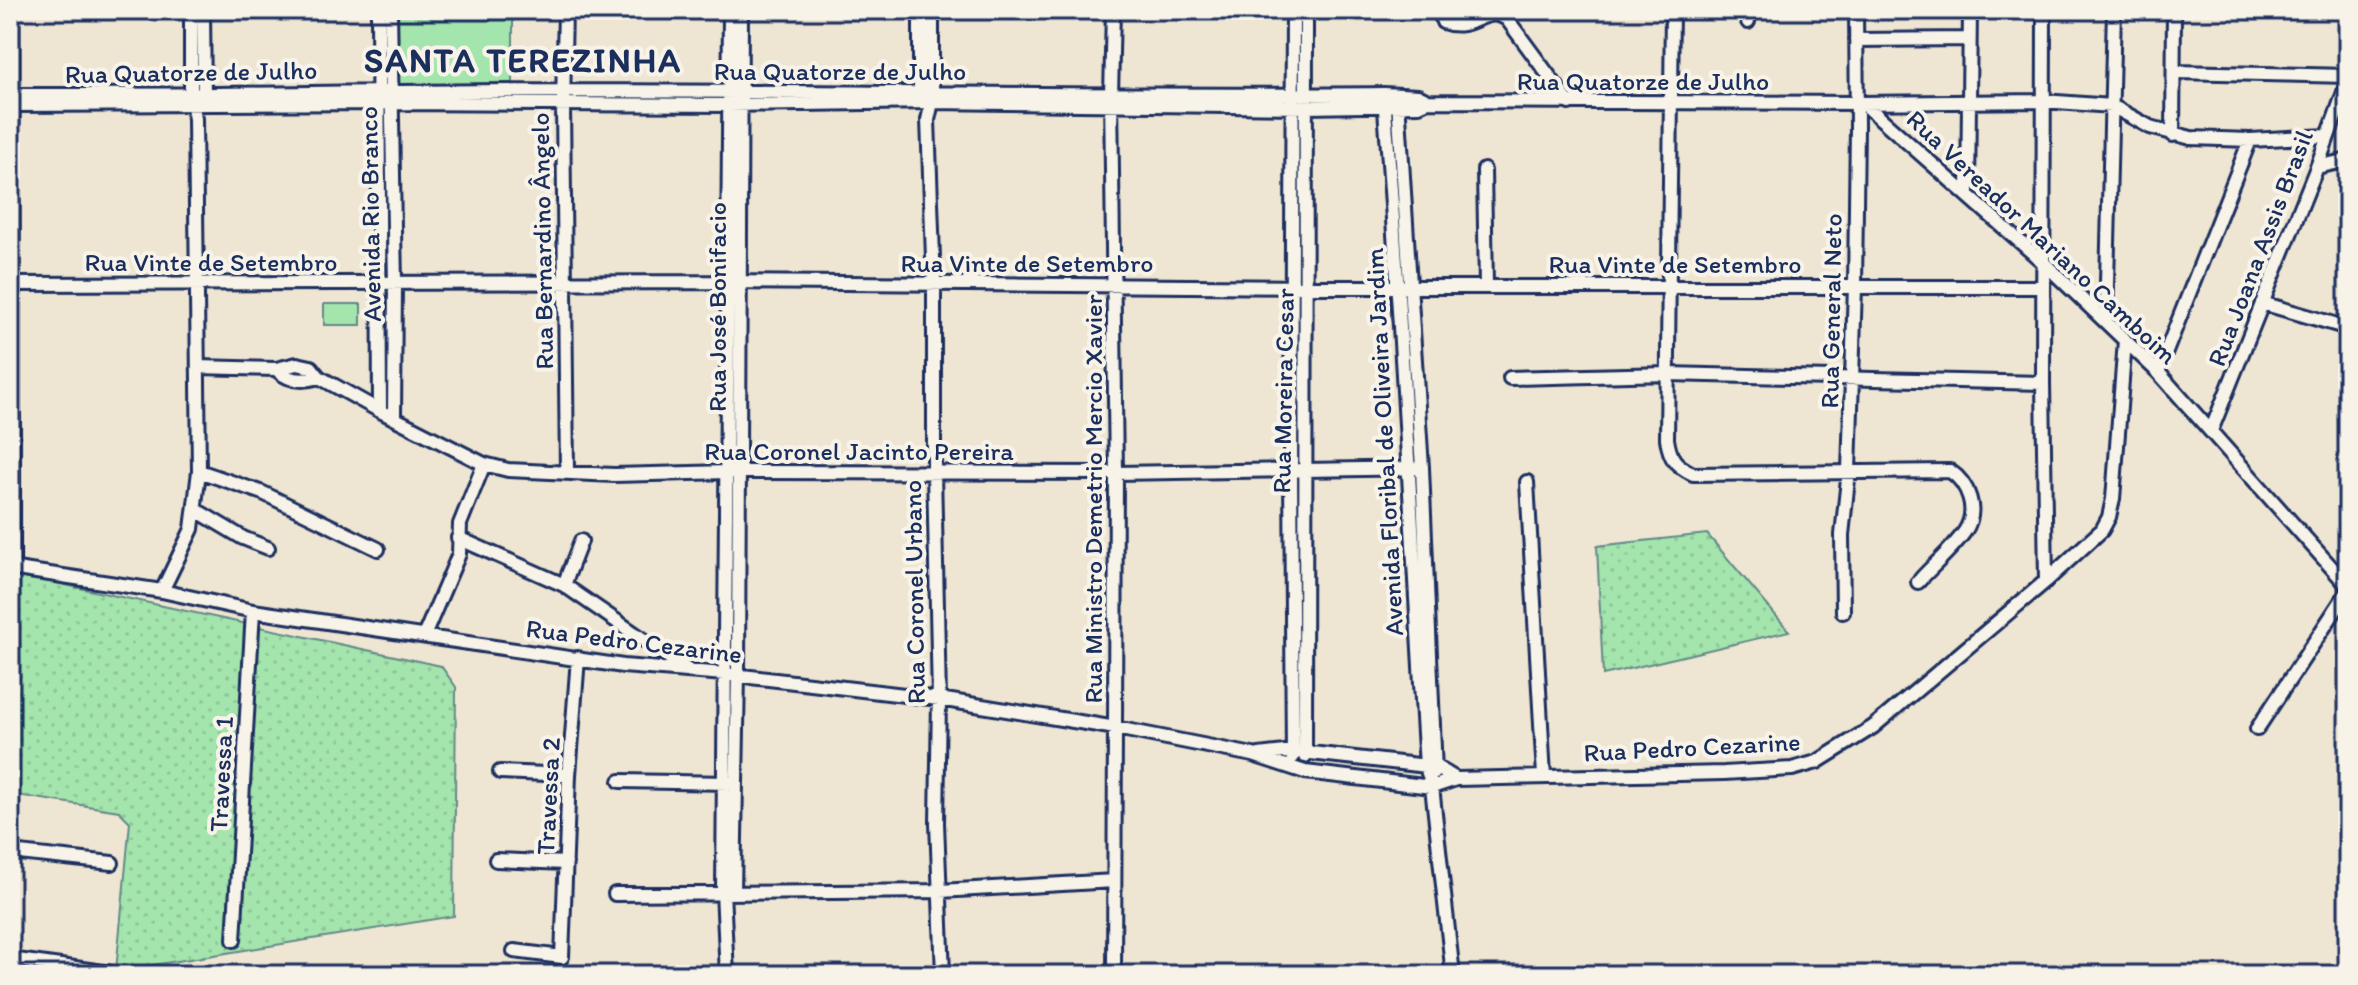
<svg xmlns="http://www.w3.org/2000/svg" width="2358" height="985" viewBox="0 0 2358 985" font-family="Itim,sans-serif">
<defs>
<pattern id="grass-dots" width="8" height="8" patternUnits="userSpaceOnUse" patternTransform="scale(2)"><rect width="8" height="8" fill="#a4e4ad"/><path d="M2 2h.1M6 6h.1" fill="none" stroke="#8dc497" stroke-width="1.8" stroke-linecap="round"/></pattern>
</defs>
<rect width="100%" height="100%" fill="#efe5d3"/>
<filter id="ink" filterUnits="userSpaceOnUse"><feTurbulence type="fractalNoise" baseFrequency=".0125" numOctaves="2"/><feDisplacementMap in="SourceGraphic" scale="16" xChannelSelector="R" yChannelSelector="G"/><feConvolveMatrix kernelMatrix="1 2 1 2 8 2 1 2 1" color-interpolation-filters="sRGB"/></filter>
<g filter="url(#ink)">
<path fill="url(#grass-dots)" stroke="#608a86" stroke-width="2" d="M1707,534L1789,631L1603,675L1597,546Z
M10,573L441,666L456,687L454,916L116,971L130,822L119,811L10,794Z"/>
<path fill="#a4e4ad" stroke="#608a86" stroke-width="2" d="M398,10H513V87H398Z
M324,304H361V325H324Z"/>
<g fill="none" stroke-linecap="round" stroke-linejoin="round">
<defs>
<path id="minor" d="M12,10L13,569
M203,10L204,99
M378,10L380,411
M390,10L395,284L394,418
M565,10L563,105L567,472
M932,10V102L928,120L934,285V472L939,699L937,823L943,975
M1113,10L1111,96L1116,473L1114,975
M1440,10L1443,22C1473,33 1484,4 1507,19L1569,103
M1672,10L1667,439C1670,459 1675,465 1693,474L1950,471C1968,483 1979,510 1965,531C1953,549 1933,565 1918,582
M1748,10V22
M2044,10L2043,383L2046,581
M1856,40L1969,39
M2175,72L2348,76
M10,95C194,96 378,91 562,91C836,91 1110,97 1384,94L1418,96L1428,101
M1384,97C1402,320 1412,543 1426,766L1432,787L1453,975
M920,99V10
M1398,100L1422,468L1435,772
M1863,103L2043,262L2158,372L2348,586
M10,105L390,103L729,105L932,102L1306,107L1419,105L1428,101L1857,103L2043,101L2112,106L2150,127L2191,138L2250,140L2328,136
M2173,135L2174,10
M2317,167L2348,160
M1484,170L1486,286
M1968,195L1970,10
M10,284L729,282L1306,287H2043
M2262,303L2348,328
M2106,322L2114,10
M198,367L276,369L297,364L311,367L319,377L380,411L484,464L508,470L614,475L728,472L1116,473L1422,468
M276,369C288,381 303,382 319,377
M2158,372L2250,140
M1510,378L1668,374L2043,383
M2211,431L2317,167L2348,81
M199,471L263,493L378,549
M1527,482L1544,776
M196,510L243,538L268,548
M458,538L564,585L689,671
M10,568L162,591L253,611L623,666L725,674L939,699L1116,728L1253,755L1305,772L1432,787L1456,779
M564,585L581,541
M162,591L192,529L199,471L195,119L191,93V10
M1843,612L1842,535L1849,470L1855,287L1857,127L1856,10
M424,636L459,554L460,524L484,464
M2257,729L2348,591
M1259,755L1293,751L1436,767L1456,779L1724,773L1792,769L1817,762L1873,727L2046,581L2102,530L2109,517L2113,499L2125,340
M1305,756L1306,10
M1293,757L1291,471L1293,10
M500,772L569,775
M620,781L729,783
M10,810V807
M10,852L112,863
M496,860L566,863
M734,891L738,675L741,10
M615,894L940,891L1114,881
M234,940L253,611
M514,951L562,957L569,775L578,658
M10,959L111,973
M727,975L723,891L730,10"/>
</defs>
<use href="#minor" stroke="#1b2f5e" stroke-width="18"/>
<use href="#minor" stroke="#f7f3e8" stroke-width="12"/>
</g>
</g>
<g text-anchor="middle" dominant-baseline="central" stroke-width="8" stroke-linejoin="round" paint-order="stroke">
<g font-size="26" fill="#1b2f5e" stroke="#f7f3e8">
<text x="840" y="71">Rua Quatorze de Julho</text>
<text transform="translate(191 72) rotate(-1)">Rua Quatorze de Julho</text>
<text x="1643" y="81">Rua Quatorze de Julho</text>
<text transform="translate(370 214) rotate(-91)">Avenida Rio Branco</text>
<text transform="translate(2042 237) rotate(43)">Rua Vereador Mariano Camboim</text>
<text transform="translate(542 241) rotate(-91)">Rua Bernardino Ângelo</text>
<text transform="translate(2260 248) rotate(-69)">Rua Joana Assis Brasil</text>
<text x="211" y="262">Rua Vinte de Setembro</text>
<text x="1027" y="263">Rua Vinte de Setembro</text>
<text x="1675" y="264">Rua Vinte de Setembro</text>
<text transform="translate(717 307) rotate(-90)">Rua José Bonifacio</text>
<text transform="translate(1831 311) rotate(-89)">Rua General Neto</text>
<text transform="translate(1283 391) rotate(-89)">Rua Moreira Cesar</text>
<text transform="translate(1384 442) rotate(-93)">Avenida Floribal de Oliveira Jardim</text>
<text x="859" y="451">Rua Coronel Jacinto Pereira</text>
<text transform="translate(1093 499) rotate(-90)">Rua Ministro Demetrio Mercio Xavier</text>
<text transform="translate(914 592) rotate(-91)">Rua Coronel Urbano</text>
<text transform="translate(634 641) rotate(7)">Rua Pedro Cezarine</text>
<text transform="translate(1692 747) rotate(-3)">Rua Pedro Cezarine</text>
<text transform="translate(221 774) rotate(-87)">Travessa 1</text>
<text transform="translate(548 796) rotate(-87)">Travessa 2</text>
</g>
<g font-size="34" font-weight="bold" letter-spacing="2" fill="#1b2f5e" stroke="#f7f3e8">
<text x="523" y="60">SANTA TEREZINHA</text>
</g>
</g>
<rect width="2358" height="985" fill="none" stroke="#f7f3e8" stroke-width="40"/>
<rect x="20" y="20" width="2318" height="945" fill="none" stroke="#1b2f5e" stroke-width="3" filter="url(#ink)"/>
</svg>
